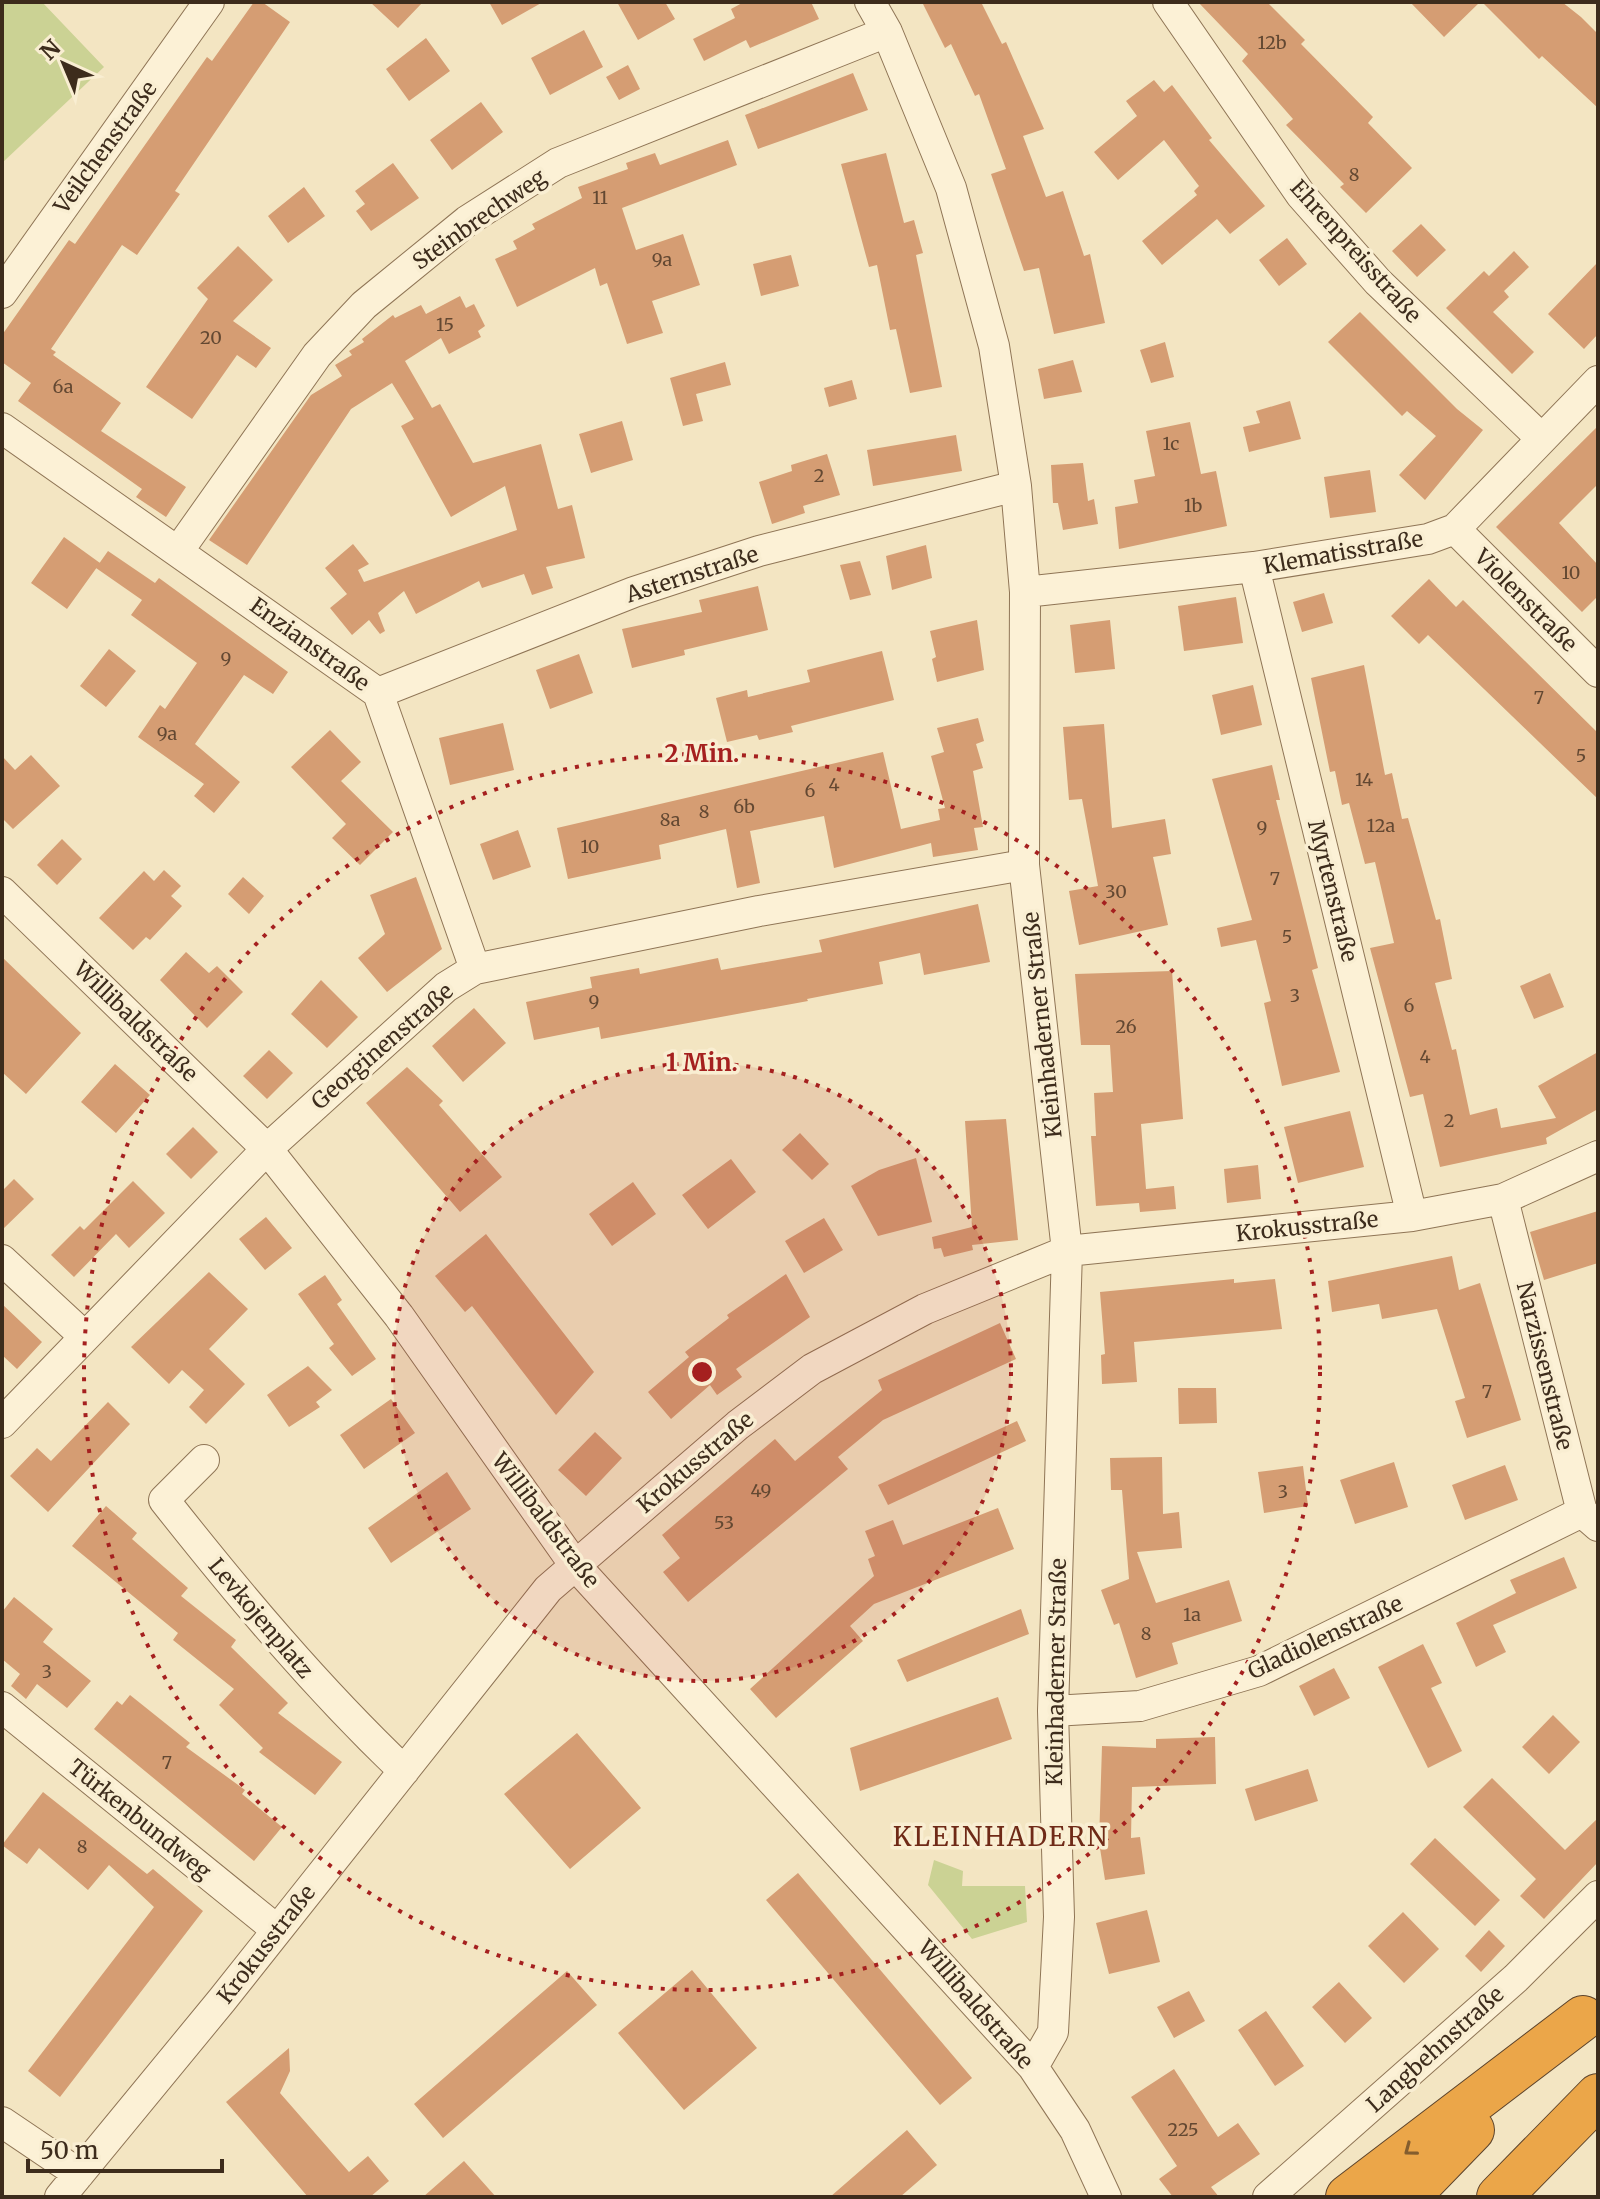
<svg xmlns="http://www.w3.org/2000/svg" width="1600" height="2199" viewBox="0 0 1600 2199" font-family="Merriweather,serif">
<rect width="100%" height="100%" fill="#f3e5c2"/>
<path fill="#cbd294" d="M2,2H42L104,67L2,163Z
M934,1860L963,1871L962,1886H1025L1027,1922L972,1939L928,1885Z"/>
<path fill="#d59d73" d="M254,2H262L290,22L175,191L180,194L137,255L122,245L51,349L56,352L53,355L121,403L101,431L186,487L166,517L136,497L142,489L18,401L31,383L2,362V335L69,240L75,244L207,57L212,61Z
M370,2H423L398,28Z
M489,2H543L502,25Z
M617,2H665L675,19L638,40Z
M744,2H811L819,19L750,48L746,40L704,61L693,39L735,18L731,9Z
M922,2H981L1002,44L1006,42L1044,129L1023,136L1046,197L1063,191L1084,256L1090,254L1105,323L1054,334L1039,268L1024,271L991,174L1006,169L979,94L975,96L951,44L945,48Z
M1198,2H1267L1305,40L1301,44L1373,117L1368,123L1412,168L1366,213L1340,187L1344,184L1286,125L1293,119L1242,61L1248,54Z
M1410,2H1480L1444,37Z
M1482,2H1562L1581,17L1598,34V108L1542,56L1539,59Z
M584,30L603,67L550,95L531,58Z
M426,38L450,71L409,101L386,69Z
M628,65L640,89L619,100L606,77Z
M853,73L868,110L758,149L745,115Z
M1154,80L1164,92L1172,85L1212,138L1209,140L1265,206L1230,234L1217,219L1162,265L1142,241L1197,195L1194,191L1199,186L1164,140L1118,180L1094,152L1137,116L1126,101Z
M481,102L503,132L452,170L430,140Z
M728,140L737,165L622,208L636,250L683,234L700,285L652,301L663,333L627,344L607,283L600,286L595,268L517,307L495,259L517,249L513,241L535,229L532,224L582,198L578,187L628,169L626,163L655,153L660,165Z
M886,153L904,223L914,220L923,253L916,255L942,387L910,393L896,329L890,330L877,265L869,267L841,164Z
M393,163L419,198L371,231L356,211L365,204L355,191Z
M304,187L325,216L288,243L268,216Z
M1421,224L1446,250L1417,277L1392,251Z
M1287,238L1307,264L1279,286L1259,260Z
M238,246L273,280L233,321L271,348L256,368L237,355L192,419L146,387L208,299L197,288Z
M1514,251L1529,267L1504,291L1509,297L1493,312L1534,352L1512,374L1446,308L1484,271L1489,276Z
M791,255L799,286L761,296L753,264Z
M1598,262V334L1584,349L1548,314Z
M460,296L466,308L474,304L485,326L478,331L481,337L449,354L441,338L405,361L432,408L440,404L473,463L541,444L558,509L572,505L585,558L546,567L553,588L532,595L524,574L482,588L479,581L416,614L404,591L378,613L385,631L380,634L369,620L352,635L330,608L347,594L325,568L353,544L369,564L358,570L364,582L517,530L505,486L451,517L401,426L414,419L392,383L351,409L247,565L209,540L311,395L342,376L335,365L352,355L349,351L364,342L362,339L393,315L395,318L421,305L426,314Z
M1360,312L1457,409L1483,430L1425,500L1399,475L1436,436L1407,411L1402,416L1328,342Z
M1165,342L1174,377L1151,383L1140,350Z
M1073,360L1082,392L1044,399L1038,369Z
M725,362L731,385L696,394L703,421L683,426L670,378Z
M852,380L857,399L829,407L824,388Z
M1290,401L1301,439L1249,452L1243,427L1260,423L1256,411Z
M622,421L633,460L591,473L579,434Z
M1190,422L1201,474L1216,471L1227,526L1119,549L1115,507L1138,503L1134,480L1155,476L1146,431Z
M1598,426V484L1559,523L1598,565V596L1582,612L1496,527Z
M956,435L962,471L873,486L867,450Z
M827,454L840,495L803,506L805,513L772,524L759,482L792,471L791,465Z
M1083,463L1088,501L1094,499L1098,524L1063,530L1058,503H1053L1051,465Z
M1370,470L1376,512L1330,518L1324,477Z
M64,537L100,563L67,609L31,583Z
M926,545L932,578L892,590L886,556Z
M108,551L155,583L159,578L288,672L273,694L244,675L195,744L240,782L214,813L194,796L204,784L138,737L160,705L165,709L197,663L131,615L142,600L96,568Z
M860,561L871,595L850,600L840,565Z
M1429,579L1456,607L1463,600L1598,733V799L1428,635L1419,644L1391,616Z
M758,586L768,630L684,650L685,655L632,668L622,629L702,612L699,600Z
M1324,593L1333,623L1302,632L1293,602Z
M1236,597L1243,643L1184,651L1178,606Z
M977,620L984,670L937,682L932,659L936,657L930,631Z
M1110,620L1115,669L1075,673L1070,625Z
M109,649L136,671L106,707L80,686Z
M882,651L894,700L791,726L793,732L759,740L757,735L727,742L716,698L747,690L748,697L810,682L807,670Z
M579,654L593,693L550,709L536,670Z
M1364,665L1385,775L1392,773L1402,819L1408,818L1436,920L1440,919L1452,979L1435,983L1452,1050L1456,1049L1470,1115L1497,1108L1501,1128L1556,1118L1538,1086L1598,1052V1109L1546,1138L1547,1144L1440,1167L1423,1094L1410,1097L1370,948L1394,943L1375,862L1365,864L1349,803L1342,805L1335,771L1330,772L1311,678Z
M1253,685L1262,725L1221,735L1212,695Z
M978,718L984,741L976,744L983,768L973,771L983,827L974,828L978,850L933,857L931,843L834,868L824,816L750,831L760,883L737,888L726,829L659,845L661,859L568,879L557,828L883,752L901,829L940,820L938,809L945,808L931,756L944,752L937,728Z
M503,723L514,770L450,785L439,738Z
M1104,724L1112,828L1165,819L1171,854L1153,857L1168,925L1079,945L1069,891L1098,886L1082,799L1069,800L1063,727Z
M330,730L361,762L341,781L393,832L360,865L332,838L346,824L291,767Z
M31,755L60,786L13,829L2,818V756L15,770Z
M1272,765L1280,800H1276L1318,968L1312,970L1340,1072L1282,1086L1264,1003L1271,1001L1256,940L1221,947L1217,928L1252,920L1212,779Z
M518,830L531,867L493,880L480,844Z
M62,839L82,859L57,885L37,865Z
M164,870L181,886L171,896L182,906L150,940L146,937L133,950L99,918L144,871L154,881Z
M243,877L264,896L249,914L228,894Z
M416,877L442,949L387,992L358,958L385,934L370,895Z
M978,904L990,962L924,975L920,953L879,962L883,984L807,999L808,1001L601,1039L599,1027L534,1040L526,1002L592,988L590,977L639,968L640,974L718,958L721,970L822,952L819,940Z
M186,952L209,973L217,966L243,992L207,1028L160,980Z
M2,957L81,1033L26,1094L2,1072Z
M1172,971L1183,1119L1141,1124L1146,1189L1174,1186L1176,1209L1140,1212L1139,1203L1096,1206L1091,1136H1096L1094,1093L1113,1092L1110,1045H1081L1075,974Z
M1550,973L1564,1007L1534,1019L1520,986Z
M321,980L358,1017L327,1048L291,1014Z
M474,1008L506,1043L463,1082L432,1046Z
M269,1050L293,1073L267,1099L243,1076Z
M115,1064L150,1095L116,1133L81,1102Z
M407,1067L443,1101L439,1105L502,1177L460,1212L366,1103Z
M1350,1111L1364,1167L1298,1183L1284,1127Z
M1006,1119L1018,1240L972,1245L973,1250L944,1257L941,1248L934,1249L932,1237L972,1227L965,1121Z
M193,1127L218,1152L191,1179L166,1154Z
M800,1133L829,1164L812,1180L782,1150Z
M916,1158L932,1222L878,1236L851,1186L879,1170Z
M731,1159L756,1192L708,1229L682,1195Z
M1258,1165L1261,1199L1227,1203L1224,1169Z
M14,1179L34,1199L2,1230V1191Z
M133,1181L165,1213L129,1248L116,1234L74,1277L51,1255L80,1226L84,1230Z
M633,1182L656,1214L612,1246L589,1214Z
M1598,1211V1263L1544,1280L1530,1232Z
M266,1217L292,1248L265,1270L239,1239Z
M824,1218L843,1250L804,1273L785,1241Z
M486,1234L594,1372L556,1415L472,1306L465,1312L435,1276Z
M1452,1256L1459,1290L1480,1283L1521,1420L1467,1438L1455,1401L1465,1398L1437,1309L1382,1319L1379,1304L1332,1312L1328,1281Z
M209,1272L248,1309L209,1349L245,1384L206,1424L189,1407L204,1390L182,1370L169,1384L131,1347Z
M786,1274L810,1317L736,1369L742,1377L717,1395L710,1385L671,1419L648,1392L689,1357L685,1352L729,1318L727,1315Z
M325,1275L342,1300L337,1304L376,1359L352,1376L329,1348L334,1344L298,1294Z
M1234,1279V1283L1275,1279L1282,1329L1134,1342L1137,1382L1102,1384L1101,1355L1105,1354L1100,1292Z
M2,1304L42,1342L17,1369L2,1355Z
M1000,1323L1016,1359L883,1420L838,1457L848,1469L688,1602L663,1572L680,1558L662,1535L775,1439L795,1461L882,1390L878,1380Z
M308,1366L332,1390L316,1402L320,1407L289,1427L267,1395Z
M1178,1388H1216L1217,1423L1179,1424Z
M391,1399L415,1433L364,1469L340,1435Z
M108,1402L130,1424L48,1512L10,1476L37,1448L51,1461Z
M1017,1421L1026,1441L888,1505L878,1485Z
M595,1432L622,1458L586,1496L558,1470Z
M1162,1457L1163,1514L1179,1512L1182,1548L1137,1552L1156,1603L1229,1580L1242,1621L1172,1643L1178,1664L1136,1678L1119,1623L1114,1625L1101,1590L1129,1579L1122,1490H1111L1110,1458Z
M1394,1462L1408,1507L1355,1524L1340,1480Z
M1505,1465L1518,1500L1465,1520L1452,1485Z
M1303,1466L1308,1506L1264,1513L1258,1472Z
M447,1472L471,1509L391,1563L368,1528Z
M106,1506L137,1533L132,1539L188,1588L181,1596L236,1640L231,1647L288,1703L278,1713L342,1762L315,1795L259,1752L263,1748L219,1705L234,1689L173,1640L178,1633L72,1546Z
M998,1508L1014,1549L874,1604L850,1626L863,1641L776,1718L750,1689L874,1576L868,1559L875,1556L865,1531L893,1520L903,1545Z
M1564,1557L1577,1588L1493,1625L1506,1652L1476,1667L1456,1623L1516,1593L1510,1580Z
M14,1597L53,1629L43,1642L91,1681L67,1708L37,1684L26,1699L11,1686L20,1674L2,1659V1612Z
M1021,1609L1029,1634L907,1682L897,1660Z
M1423,1644L1442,1683L1431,1688L1462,1751L1428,1768L1378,1667Z
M1334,1668L1350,1698L1314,1716L1299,1686Z
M130,1695L190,1743L186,1747L245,1790L242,1794L282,1827L254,1861L94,1729L117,1701L122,1705Z
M998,1697L1012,1739L860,1791L850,1748Z
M1553,1715L1580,1742L1549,1774L1522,1747Z
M577,1733L641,1808L570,1869L504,1794Z
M1215,1737L1216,1784L1132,1787L1131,1838L1140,1837L1145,1874L1105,1880L1099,1842L1102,1746L1156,1748V1739Z
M1308,1769L1318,1801L1255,1821L1245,1789Z
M1492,1778L1565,1850L1598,1818V1862L1544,1919L1520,1896L1536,1879L1463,1807Z
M43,1792L147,1874L153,1869L203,1911L60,2097L28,2071L154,1907L109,1865L88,1890L39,1848L27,1864L2,1845Z
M1435,1838L1500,1900L1475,1926L1410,1864Z
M798,1873L972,2078L940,2105L766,1900Z
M1147,1910L1160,1962L1109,1974L1096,1923Z
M1403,1912L1439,1949L1404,1983L1368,1946Z
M1489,1930L1505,1946L1481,1972L1465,1956Z
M692,1970L757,2048L684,2110L618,2033Z
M567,1971L597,2005L443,2138L414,2104Z
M1339,1982L1372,2018L1345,2043L1312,2007Z
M1189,1991L1205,2021L1174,2038L1157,2007Z
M1266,2011L1304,2066L1275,2086L1238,2030Z
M289,2048L290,2071L280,2093L349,2172L368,2156L389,2181L370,2197H308L226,2102Z
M1174,2069L1218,2137L1238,2123L1260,2154L1211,2187L1219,2197H1173L1159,2179L1177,2166L1131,2097Z
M907,2130L937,2165L900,2197H830Z
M464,2161L496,2197H423Z"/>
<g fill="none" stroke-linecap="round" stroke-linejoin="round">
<defs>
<path id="street" d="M870,2L887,32L951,188L994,346L1016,486L1025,592L1024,865L1067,1251L1053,1711L1059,1917L1053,2032L1033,2067
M1168,2L1301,195L1378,282L1541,438
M2,293L209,2
M2,428L378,693L475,969
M1455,529L1598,672
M179,550L317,355L364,305L467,221L558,163L887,32
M1254,567L1412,1216
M1025,592L1254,567L1428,539L1455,529L1598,381
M378,693L634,592L759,551L1016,486
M2,892L267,1149L399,1316L574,1564L1033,2067L1075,2130L1106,2197
M1503,1199L1582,1512L1598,1526
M2,1260L84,1336
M2,1423L267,1149L446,987L475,969L759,911L1024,865
M204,1460L164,1500C239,1595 316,1687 404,1771
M2,1707L277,1930
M1053,1711L1140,1706L1259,1671L1582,1512
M2,2122L79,2174
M60,2197L222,2000L548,1589L738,1425L812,1369L925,1309L1067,1251L1412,1216L1503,1199L1598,1156
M1268,2197L1516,1978L1598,1896"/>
<path id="highway" d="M1348,2197L1583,2018
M1407,2197L1472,2130
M1499,2197L1598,2096"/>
</defs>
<use href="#street" stroke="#8f7556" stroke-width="32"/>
<use href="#highway" stroke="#5c432b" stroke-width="46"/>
<use href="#street" stroke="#fcf1d6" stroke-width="30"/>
<use href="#highway" stroke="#eba649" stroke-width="44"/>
</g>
<defs><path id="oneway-chevron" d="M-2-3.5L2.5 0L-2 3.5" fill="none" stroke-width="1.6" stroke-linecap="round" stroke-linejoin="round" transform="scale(2)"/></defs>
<use stroke="#835d2e" href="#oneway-chevron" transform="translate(1410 2150) rotate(143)"/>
<circle cx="702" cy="1372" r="309" fill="#a5201f" fill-opacity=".12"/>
<g fill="none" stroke="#a5201f" stroke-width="4" stroke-dasharray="4 8">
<circle cx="702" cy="1372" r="309"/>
<circle cx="702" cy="1372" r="618"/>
</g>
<g text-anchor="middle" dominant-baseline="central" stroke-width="7" stroke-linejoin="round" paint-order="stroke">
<g font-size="18" fill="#634832">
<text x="1272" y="42">12b</text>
<text x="1354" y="174">8</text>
<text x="600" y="197">11</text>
<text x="662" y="259">9a</text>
<text x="445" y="324">15</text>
<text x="211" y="337">20</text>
<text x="63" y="386">6a</text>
<text x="1171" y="443">1c</text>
<text x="819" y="475">2</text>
<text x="1193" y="505">1b</text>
<text x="1571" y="572">10</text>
<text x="226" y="658">9</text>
<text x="1539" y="697">7</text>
<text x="167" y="733">9a</text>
<text x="1581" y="755">5</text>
<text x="1364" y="779">14</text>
<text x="834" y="784">4</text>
<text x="810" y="790">6</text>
<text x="744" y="806">6b</text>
<text x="704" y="811">8</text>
<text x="670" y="819">8a</text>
<text x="1381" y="825">12a</text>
<text x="1262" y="827">9</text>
<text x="590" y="846">10</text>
<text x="1275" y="878">7</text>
<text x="1116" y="891">30</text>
<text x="1287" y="936">5</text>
<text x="1295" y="995">3</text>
<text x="594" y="1001">9</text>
<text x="1409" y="1005">6</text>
<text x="1126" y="1026">26</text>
<text x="1425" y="1056">4</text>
<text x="1449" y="1120">2</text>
<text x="1487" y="1391">7</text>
<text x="761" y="1490">49</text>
<text x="1283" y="1491">3</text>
<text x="724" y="1522">53</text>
<text x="1192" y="1614">1a</text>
<text x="1146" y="1633">8</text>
<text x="47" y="1671">3</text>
<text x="167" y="1762">7</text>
<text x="82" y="1846">8</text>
<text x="1183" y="2129">225</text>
</g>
<g font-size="22" fill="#3d2c1c" stroke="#f9eed2">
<text transform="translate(105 147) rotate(-54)">Veilchenstraße</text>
<text transform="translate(479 219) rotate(-35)">Steinbrechweg</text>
<text transform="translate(1356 251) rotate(48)">Ehrenpreisstraße</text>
<text transform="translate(1343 552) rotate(-10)">Klematisstraße</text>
<text transform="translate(692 574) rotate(-18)">Asternstraße</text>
<text transform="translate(1526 600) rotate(45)">Violenstraße</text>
<text transform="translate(310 644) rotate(36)">Enzianstraße</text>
<text transform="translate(1333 891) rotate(76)">Myrtenstraße</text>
<text transform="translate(136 1021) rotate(44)">Willibaldstraße</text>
<text transform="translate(1042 1025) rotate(-96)">Kleinhaderner Straße</text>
<text transform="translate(382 1046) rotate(-41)">Georginenstraße</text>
<text transform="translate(1307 1226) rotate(-6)">Krokusstraße</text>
<text transform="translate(1545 1366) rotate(76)">Narzissenstraße</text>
<text transform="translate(695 1462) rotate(-40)">Krokusstraße</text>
<text transform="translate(546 1520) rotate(53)">Willibaldstraße</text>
<text transform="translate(261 1618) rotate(50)">Levkojenplatz</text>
<text transform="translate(1325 1637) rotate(-25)">Gladiolenstraße</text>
<text transform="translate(1056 1672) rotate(-89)">Kleinhaderner Straße</text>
<text transform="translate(140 1819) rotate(39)">Türkenbundweg</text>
<text transform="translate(266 1944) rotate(-52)">Krokusstraße</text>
<text transform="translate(976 2004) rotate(49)">Willibaldstraße</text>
<text transform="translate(1435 2049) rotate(-42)">Langbehnstraße</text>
</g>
<g font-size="26" letter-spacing="2" fill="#6f2a17" stroke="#f9eed2">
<text x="1001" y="1836">KLEINHADERN</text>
</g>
</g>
<circle cx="702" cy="1372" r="12" fill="#a5201f" stroke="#f9eed2" stroke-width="4"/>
<g font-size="24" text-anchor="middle" font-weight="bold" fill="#a5201f" stroke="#f9eed2" stroke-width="7" stroke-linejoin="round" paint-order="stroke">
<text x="702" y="762">2 Min.</text>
<text x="702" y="1071">1 Min.</text>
</g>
<rect width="1600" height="2199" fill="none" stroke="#3d2c1c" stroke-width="8"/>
<g transform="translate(64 64) rotate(316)" stroke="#f9eed2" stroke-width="6" paint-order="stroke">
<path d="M0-6L14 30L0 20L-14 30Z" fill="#3d2c1c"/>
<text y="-12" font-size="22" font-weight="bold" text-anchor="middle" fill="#3d2c1c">N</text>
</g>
<path d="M28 2159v12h194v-12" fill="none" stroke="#3d2c1c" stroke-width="4"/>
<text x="40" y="2159" font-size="24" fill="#3d2c1c" stroke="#f9eed2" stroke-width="6" paint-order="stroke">50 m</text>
</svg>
